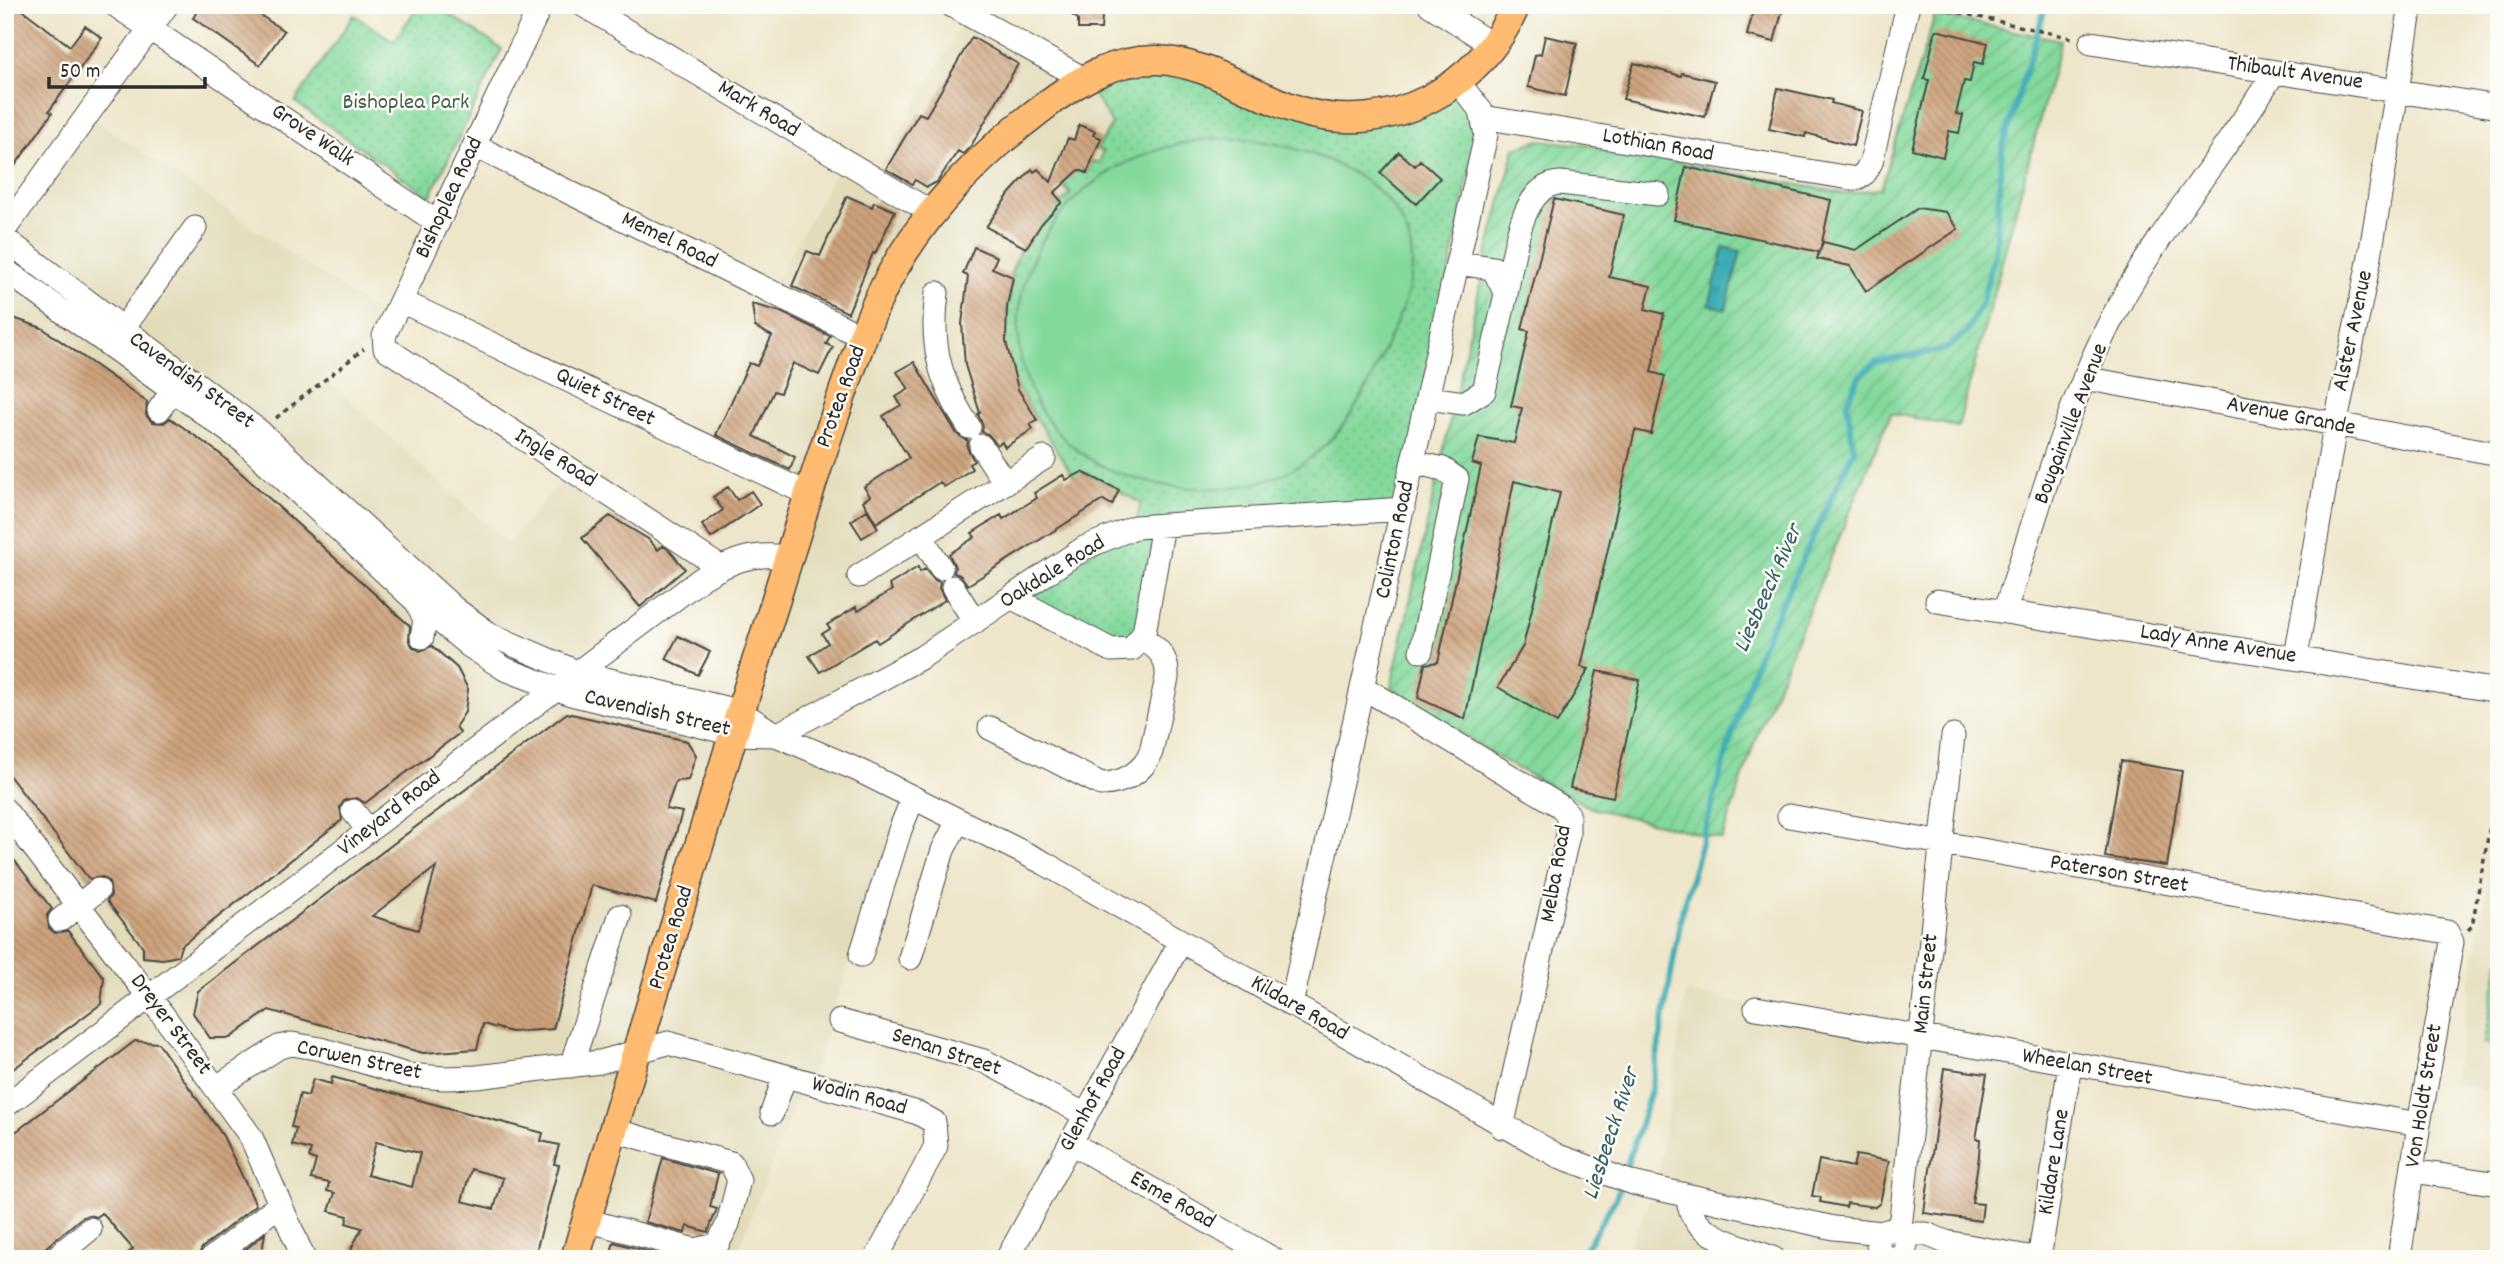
<svg xmlns="http://www.w3.org/2000/svg" width="2504" height="1264" viewBox="0 0 2504 1264" font-family="Dekko,sans-serif">
<defs>
<pattern id="grass-dots" width="8" height="8" patternUnits="userSpaceOnUse" patternTransform="scale(1.75)"><rect width="8" height="8" fill="#83d99c"/><path d="M2 2h.1M6 6h.1" fill="none" stroke="#71ba87" stroke-width="1.8" stroke-linecap="round"/></pattern>
<pattern id="garden-furrows" width="10" height="10" patternUnits="userSpaceOnUse" patternTransform="scale(1.75)"><rect width="10" height="10" fill="#83d99c"/><path d="M-1 1l2-2M0 10L10 0M9 11l2-2" fill="none" stroke="#71ba87"/></pattern>
<pattern id="water-ripples" width="26" height="14" patternUnits="userSpaceOnUse" patternTransform="scale(1.75)"><rect width="26" height="14" fill="#3bacb4"/><path d="M2 4q2-2 4 0t4 0M15 11q2-2 4 0t4 0" fill="none" stroke="#328c93"/></pattern>
<pattern id="building-back-hatch" width="6" height="6" patternUnits="userSpaceOnUse" patternTransform="scale(1.75)"><rect width="6" height="6" fill="#cda37d"/><path d="M-1 5l2 2M0 0l6 6M5-1l2 2" fill="none" stroke="#a78567"/></pattern>
</defs>
<rect width="100%" height="100%" fill="#fdfcf7"/>
<filter id="ink" filterUnits="userSpaceOnUse"><feTurbulence type="fractalNoise" baseFrequency=".0143" numOctaves="2"/><feDisplacementMap in="SourceGraphic" scale="14" xChannelSelector="R" yChannelSelector="G"/><feConvolveMatrix kernelMatrix="1 2 1 2 8 2 1 2 1" color-interpolation-filters="sRGB"/></filter>
<filter id="wash" filterUnits="userSpaceOnUse"><feTurbulence type="fractalNoise" baseFrequency=".00686" numOctaves="4" result="noise"/><feDisplacementMap in="SourceGraphic" scale="28" xChannelSelector="R" yChannelSelector="G"/><feGaussianBlur stdDeviation="1.57" result="paint"/><feColorMatrix in="noise" values="0 0 0 0 0 0 0 0 0 0 0 0 0 0 0 0 0 1.4 0 .05"/><feComposite in="paint" operator="in"/></filter>
<g filter="url(#wash)">
<rect width="100%" height="100%" fill="#eee6ca"/>
<path fill="#e2dcba" d="M968,15L1084,79L1112,125L1101,138L1097,149L1104,152L1099,164L1087,173L1010,275L1014,277L1018,389L1074,477L1082,472L1141,503L1135,527L777,735L913,798L848,967L815,1068L798,1095L735,1259H5V229L89,116L391,322L389,353L365,348L325,378L508,544L571,469L720,567L555,688L734,734L808,495L704,446L770,291L842,161L873,177Z
M2499,814V1091L2453,1083Z
M1686,992L2070,1065L2039,1259H1623L1656,1186Z"/>
<path fill="url(#grass-dots)" stroke="#578264" stroke-width="2" d="M419,5H435L502,49L430,197L295,102L354,15L394,41Z
M1135,61L1311,114L1449,88L1481,111L1403,509L1164,525L1134,648L1013,598L1135,527L1141,503L1083,472L1074,477L1018,389L1001,353L1013,277L1010,275L1022,246L1026,247L1045,218L1071,194L1061,183L1066,169L1087,173L1092,161L1099,163L1103,152L1097,149L1112,124L1084,79Z"/>
<path fill="url(#garden-furrows)" stroke="#578264" stroke-width="2" d="M1935,15L2061,40L1958,427L1891,413L1757,735L1722,839L1591,808L1500,759L1391,687L1486,258L1515,148L1539,140L1586,145L1847,194L1881,188Z"/>
<path fill="#83d99c" stroke="#578264" stroke-width="2" d="M1220,138C1290,138 1407,173 1412,258C1414,291 1396,322 1383,352C1353,426 1310,483 1223,488C943,502 958,158 1220,138Z
M2499,960V1046L2484,1043Z"/>
<path fill="url(#water-ripples)" stroke="#336c70" stroke-width="2" d="M1724,247L1741,251L1726,309L1709,305Z"/>
<g fill="none" stroke-linecap="round" stroke-linejoin="round">
<path stroke="#3bacb4" stroke-width="6" d="M1624,1174L1651,1091L1682,911L1730,741L1760,650L1854,450L1847,403L1860,375L1877,362L1946,349L1966,333L1982,302L1995,252L2002,149L2046,5
M1579,1259L1616,1198L1621,1184"/>
</g>
<g id="blocks">
<path fill="url(#building-back-hatch)" fill-rule="evenodd" d="M5,5H16L70,46L85,26L102,38L49,111L52,113L5,180Z
M201,5H245L284,31L260,65L193,18Z
M1056,5H1103L1101,29H1078V19Z
M1755,5H1784L1774,42L1747,35Z
M1936,30L1988,43L1983,64L1974,62L1970,82L1964,81L1956,114L1963,115L1959,133L1949,131L1943,157L1912,149L1929,80L1924,79Z
M1545,36L1577,43L1565,96L1528,87L1535,55L1541,54Z
M972,37L1018,64L971,146L963,154L958,151L937,182L927,187L915,180L912,184L886,169L919,113L926,116Z
M1634,63L1681,76L1682,73L1715,81L1705,117L1623,99Z
M1778,88L1832,100L1831,103L1862,111L1853,146L1806,133L1805,137L1769,129Z
M1079,125L1095,131L1093,135L1101,138L1087,173L1079,170L1054,193L1062,202L1042,223L1026,248L986,227L1010,193L1032,169L1034,172L1038,169L1051,182L1068,138L1074,140Z
M1399,152L1415,166L1420,160L1440,178L1416,204L1380,173Z
M1686,167L1831,200L1820,251L1823,242L1856,250L1918,208L1946,212L1958,229L1866,291L1850,266L1817,259L1819,252L1674,220Z
M847,196L872,207L874,202L895,211L875,254L873,253L848,313L792,286L807,251L820,256Z
M1554,199L1624,215L1609,277L1651,286L1645,309L1664,314L1651,372L1665,376L1651,434L1635,430L1581,667L1589,669L1557,723L1498,687L1523,646L1560,493L1514,481L1465,719L1418,698L1425,664L1438,662L1481,466L1472,463L1479,437L1514,443L1522,408L1511,406L1529,331L1522,329Z
M974,247L997,257L992,268L1013,277L1007,306L1006,342L1018,389L1037,420L1030,424L1033,429L1005,447L1002,442L997,445L988,434L982,432L983,426L978,414L980,413L965,365L962,324L968,276L963,274Z
M752,304L781,312L830,336L826,344L833,347L819,375L793,363L780,393L774,391L754,436L795,457L790,470L716,435L749,363L757,366L772,336L755,327Z
M5,315L42,328L147,402L146,415L152,422L164,423L170,418L219,453L410,626L409,641L413,647L420,651L432,646L457,668L468,689L465,712L456,726L460,733L365,803L357,798L345,800L340,807L342,820L181,946L178,956L163,959L143,957V947L107,901L111,895L109,882L103,877L89,879L5,770Z
M914,362L957,434L968,441L967,447L974,461L969,464L972,469L944,487L940,482L876,523L863,501L870,496L864,487L909,458L883,416L901,405L896,397L909,389L897,372Z
M1082,472L1119,490L1112,505L1103,500L968,585L960,575L954,573L955,567L949,554L975,537L972,533L1001,515L1003,519L1037,498L1034,493L1063,475L1066,480Z
M728,487L737,500L751,491L760,504L711,538L702,525L723,510L713,497Z
M867,510L878,528L862,538L851,521Z
M610,516L648,539L658,550L663,546L670,551L685,569L640,607L582,538Z
M918,567L920,572L925,569L934,580L940,582L939,588L945,600L878,643L875,639L820,672L809,656L828,643L822,634L830,629L827,625L856,607L858,611L892,590L889,585Z
M678,636L710,652L698,675L666,659Z
M1597,671L1640,680L1613,797L1570,788Z
M567,713L687,741L696,755L688,780L676,781L666,809L682,812L656,903L592,885L553,1029L511,1032L483,1024L477,1049L423,1053L269,1010L230,1038H210L193,1013L198,991ZM436,867L418,930L372,916Z
M2121,761L2182,771L2167,866L2105,857Z
M5,848L52,909L47,915L49,928L55,933L68,931L104,978L101,1004L5,1075Z
M135,1041L158,1043L223,1136L256,1205L202,1248L197,1259H121L133,1249L102,1213L97,1217L88,1215L81,1218L45,1248L40,1259H5V1140Z
M1944,1068L1987,1074L1976,1139H1980L1979,1156L1972,1203L1983,1204L1981,1221L1924,1213Z
M332,1077L543,1133L541,1141L559,1145L554,1164L559,1165L534,1259H350L352,1247L362,1228L346,1223L348,1216L329,1211L335,1193L327,1191L329,1183L311,1179L316,1160L309,1158L311,1150L292,1145L296,1128L291,1127L300,1094L308,1096L313,1079L331,1084ZM376,1142L420,1153L412,1187L367,1175ZM471,1169L503,1178L494,1209L462,1201Z
M1856,1155L1889,1161L1880,1203L1875,1207L1847,1203L1846,1207L1820,1202L1821,1197L1812,1196L1819,1160L1853,1167Z
M663,1158L718,1174L710,1207L717,1209L708,1232L687,1226L685,1233L645,1222Z
M265,1233L261,1259H234Z
M614,1242L674,1259H609Z"/>
</g>
</g>
<g filter="url(#ink)">
<use href="#blocks" fill-opacity="0" stroke="#484743" stroke-width="2"/>
<g fill="none" stroke-linecap="round" stroke-linejoin="round">
<defs>
<path id="minor" d="M115,5L438,223
M541,5L384,336L385,348L720,567
M583,5L934,214
M951,5L1084,79
M1430,5L1494,46
M2091,43L2499,107
M1483,117L1856,179L1865,173L1871,162L1908,5
M475,146L863,337
M5,229L167,5
M5,239L259,431L455,609L491,635L577,672L741,712L776,735L858,770L1044,863L1558,1156L1636,1184L1834,1228L1882,1233
M5,270L244,442L417,602L468,645L505,669L571,694L734,734L776,735L809,718L922,657L1084,548L1135,527L1403,509
M937,293C930,347 940,382 969,427
M1506,294C1513,261 1519,185 1560,183L1658,194
M401,301L808,494
M132,316L195,228
M2084,378L2499,454
M1428,398L1464,403L1484,391L1506,294L1493,268L1457,263
M159,410L173,390
M981,446L1005,483
M1413,462L1443,469L1457,479L1421,651
M921,536L941,568
M859,576L1044,458
M953,587L975,622
M1013,598L1111,650L1132,649L1144,633L1163,525
M1937,601L2499,691
M417,602L425,620L422,637
M2005,610C2039,509 2067,401 2118,307C2163,224 2226,153 2274,72
M2296,657L2335,426L2369,262L2411,5
M1364,688L1560,806L1568,814V835L1502,1127
M990,728L1101,784C1122,784 1144,772 1151,752L1167,678C1168,657 1159,649 1142,638
M5,810L163,1015L251,1137L304,1259
M353,811L369,831
M1789,816L2447,932L2452,942L2419,1124L2399,1259
M60,920L98,890
M861,955L900,830L913,798
M910,958L943,850L958,821
M1291,1005L1486,135L1481,111L1458,82
M1756,1008L2419,1124
M840,1021L984,1061L1086,1115
M571,1066L620,916
M217,1087L279,1047L292,1044L321,1049L407,1075L444,1078L477,1077L600,1062L668,1043L918,1113L934,1122L936,1146L876,1259
M5,1106L701,579C730,561 754,551 789,558
M772,1113L785,1076
M1071,1143L1273,1259
M2413,1171L2499,1184
M1688,1196C1688,1238 1742,1244 1774,1259
M586,1220L695,1250L717,1245L728,1224L739,1180L731,1163L613,1130
M1878 1244a14 14 0 1 1 28 0a14 14 0 1 1-28 0Z
M1896,1230L1901,1219L1953,736
M1902,1234H1926L1946,1242L2039,1259
M54,1259L90,1229
M211,1259L280,1204
M1007,1259L1181,941
M2039,1259L2070,1065"/>
<path id="major" d="M575,1259C640,1039 706,818 776,599C797,530 819,461 843,392C858,350 872,306 895,267C930,206 986,150 1042,108C1076,82 1112,59 1157,60C1208,62 1253,96 1301,111C1389,138 1481,88 1516,5"/>
</defs>
<use href="#minor" stroke="#484743" stroke-width="25"/>
<use href="#major" stroke="#484743" stroke-width="31"/>
<path stroke="#484743" stroke-width="3.5" stroke-dasharray="5 5" stroke-linecap="butt" d="M1930,6L2072,38
M276,418L364,349
M2468,930L2472,926L2499,776"/>
<use href="#minor" stroke="#fff" stroke-width="23"/>
<use href="#major" stroke="#ffbb71" stroke-width="28"/>
</g>
</g>
<g text-anchor="middle" dominant-baseline="central" stroke-width="5" stroke-linejoin="round" paint-order="stroke">
<g font-size="23" fill="#2b2b2b" stroke="#fdfcf7">
<text transform="translate(2295 74) rotate(8)">Thibault Avenue</text>
<text transform="translate(758 110) rotate(31)">Mark Road</text>
<text transform="translate(312 136) rotate(34)">Grove Walk</text>
<text transform="translate(1658 146) rotate(10)">Lothian Road</text>
<text transform="translate(450 198) rotate(-65)">Bishoplea Road</text>
<text transform="translate(669 241) rotate(26)">Memel Road</text>
<text transform="translate(2354 331) rotate(-78)">Alster Avenue</text>
<text transform="translate(191 381) rotate(36)">Cavendish Street</text>
<text transform="translate(842 397) rotate(-70)">Protea Road</text>
<text transform="translate(605 398) rotate(26)">Quiet Street</text>
<text transform="translate(2291 417) rotate(11)">Avenue Grande</text>
<text transform="translate(2072 424) rotate(-69)">Bougainville Avenue</text>
<text transform="translate(555 459) rotate(32)">Ingle Road</text>
<text transform="translate(1396 540) rotate(-78)">Colinton Road</text>
<text transform="translate(1053 573) rotate(-32)">Oakdale Road</text>
<text transform="translate(2218 645) rotate(9)">Lady Anne Avenue</text>
<text transform="translate(657 714) rotate(13)">Cavendish Street</text>
<text transform="translate(390 814) rotate(-38)">Vineyard Road</text>
<text transform="translate(1557 874) rotate(-80)">Melba Road</text>
<text transform="translate(2119 875) rotate(10)">Paterson Street</text>
<text transform="translate(672 938) rotate(-73)">Protea Road</text>
<text transform="translate(1927 984) rotate(-84)">Main Street</text>
<text transform="translate(1299 1009) rotate(30)">Kildare Road</text>
<text transform="translate(170 1025) rotate(53)">Dreyer Street</text>
<text transform="translate(946 1053) rotate(18)">Senan Street</text>
<text transform="translate(359 1061) rotate(12)">Corwen Street</text>
<text transform="translate(2087 1068) rotate(10)">Wheelan Street</text>
<text transform="translate(2425 1096) rotate(-81)">Von Holdt Street</text>
<text transform="translate(859 1097) rotate(15)">Wodin Road</text>
<text transform="translate(1094 1100) rotate(-61)">Glenhof Road</text>
<text transform="translate(2055 1162) rotate(-81)">Kildare Lane</text>
<text transform="translate(1172 1201) rotate(30)">Esme Road</text>
</g>
<g font-size="23" fill="#455f4d" stroke="#fdfcf7">
<text x="406" y="103">Bishoplea Park</text>
</g>
<g font-size="24" font-style="italic" fill="#315f62" stroke="#fdfcf7">
<text transform="translate(1769 589) rotate(-66)">Liesbeeck River</text>
<text transform="translate(1612 1134) rotate(-72)">Liesbeeck River</text>
</g>
</g>
<rect width="2504" height="1264" fill="none" stroke="#fdfcf7" stroke-width="28"/>
<path d="M49 77v10h156v-10" fill="none" stroke="#2b2b2b" stroke-width="3.5"/>
<text x="60" y="77" font-size="21" fill="#2b2b2b" stroke="#fdfcf7" stroke-width="5" paint-order="stroke">50 m</text>
</svg>
